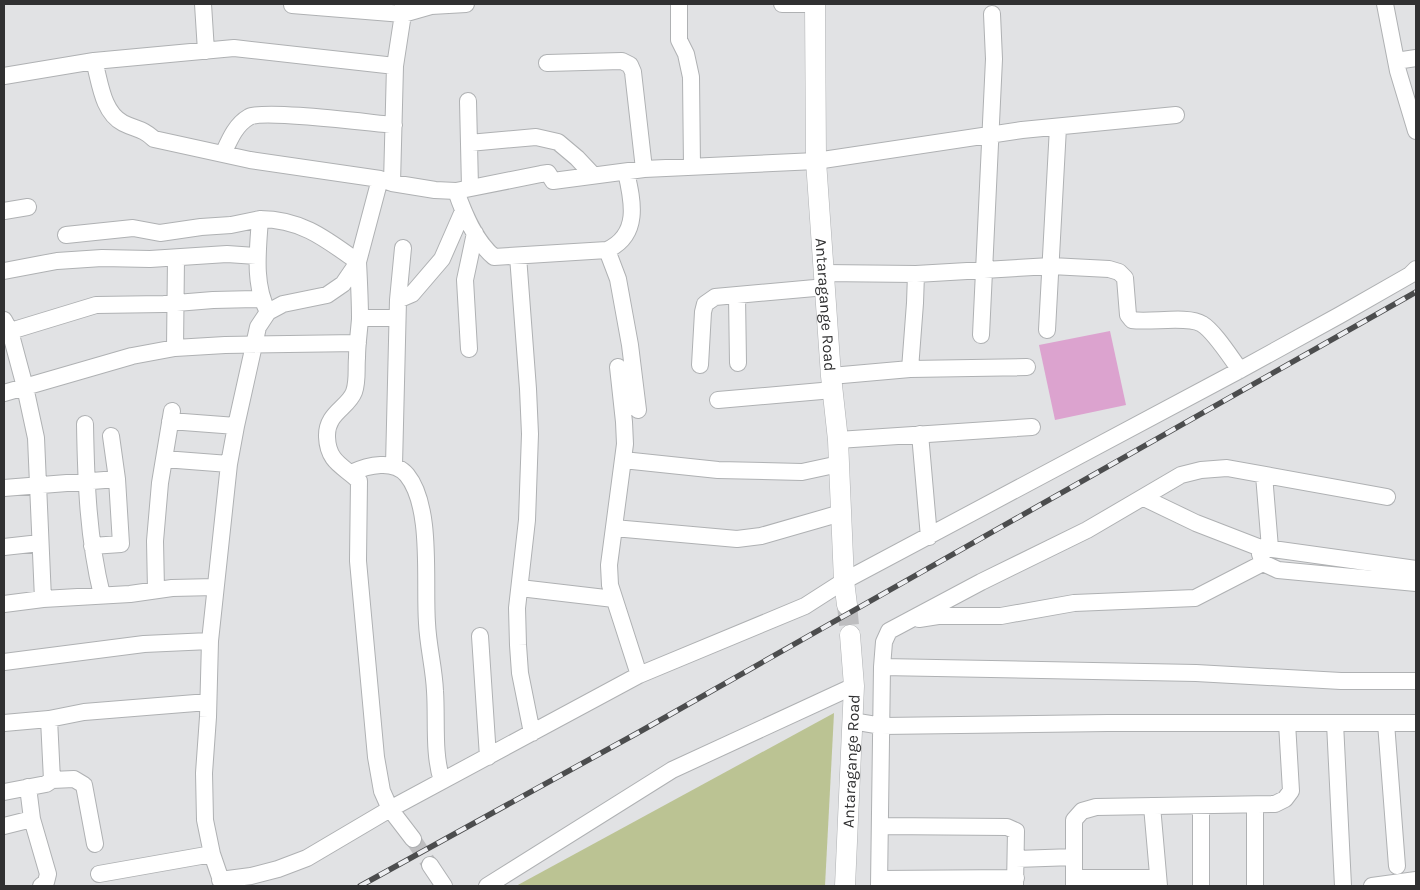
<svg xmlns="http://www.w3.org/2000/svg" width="1420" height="890" viewBox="0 0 1420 890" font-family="Karla,sans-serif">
<rect width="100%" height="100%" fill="#e1e2e4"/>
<path fill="#bbc393" d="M834,713L825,886H516Z"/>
<path fill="#dca3cf" d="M1110,331L1126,405L1055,420L1039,345Z"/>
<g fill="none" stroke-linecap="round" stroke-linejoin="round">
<path stroke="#bebec0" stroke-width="16" stroke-dasharray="16 8" stroke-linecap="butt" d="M413,839L430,865"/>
<path stroke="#bebec0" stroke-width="20" stroke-dasharray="20 10" stroke-linecap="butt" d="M847,605L850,635"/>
<defs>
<path id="minor" d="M203,4L206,51
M679,4V40L686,54L691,77L692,167
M782,4H815
M1385,4L1398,71L1416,131
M292,5L403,14V4
M94,61C100,81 102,112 123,123C137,130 142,128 154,139L250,160L380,179L392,183L435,190L456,191L541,174L548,173L553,181L644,169L816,161L1022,130L1176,115
M1396,61L1416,58
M547,63L622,61L630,65L633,72L644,169
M4,76L94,61L234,48L395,66L403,14L431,6L466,4
M468,101L470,187
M469,143L536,137L558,142L577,158L593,175
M223,154C229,141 235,125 249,117C264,109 370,123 394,125
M392,183L395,66
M456,191C464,214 475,241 494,257L607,250C640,235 633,202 626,172
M4,211L28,207
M260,219C301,219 326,239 358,262C359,281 360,300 360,319C359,332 357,345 357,358C356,369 358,381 354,392C348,408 326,413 327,437C328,463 344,466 359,481L358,561L376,757L382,791L390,809L413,839
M66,235L133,228L160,233L201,227L231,225L260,219C258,249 253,284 268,312
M607,250L618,279L630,345L638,410
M518,256L528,389L530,434L527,520L517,608L518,645L520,673L532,733
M4,271L57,261L102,258L150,259L227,254L257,256
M823,273L916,274
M737,296L738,363
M398,300L412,294L442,259L463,211
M360,318H397
M4,320L10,331L25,387L36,438L43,599
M1047,330L1058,127
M4,333L96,305L164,304L213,300L262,299
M981,335L994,59L992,14
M175,348L176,258
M469,349L465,280L475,233
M700,365L703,312L705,304L715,297L826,287
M618,367L624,422L625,444L609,565L610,585L639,675
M910,369L1027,367
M831,376L910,369L915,303L916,274L1051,266L1109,269L1119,272L1125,278L1128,315L1132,320C1150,323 1188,315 1202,324C1214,331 1231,358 1240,370
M4,393L132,356L175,348L225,345L358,343
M718,400L833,390
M170,421L236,426
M85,424C86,482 88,539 102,595
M920,434L929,537
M838,440L1032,427
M164,459L229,464
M623,460L718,470L802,472L839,464
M394,465L398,300L403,248
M351,473C368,465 394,459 407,475C433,507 424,582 427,623C428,646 434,668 435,691C437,720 433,753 442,781
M1264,475L1270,548
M4,488L117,479
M1144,498L1196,523L1258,547L1416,569
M614,528L737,539L761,536L841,513
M92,546L121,544L117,479L111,436
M4,547L40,543
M1260,554L1263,563L1278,570L1416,583
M520,588L614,599
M156,590L155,541L160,483L172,411
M4,604L43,599L130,594L172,588L215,587
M919,619L938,616H1001L1074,603L1195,598L1263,563
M480,636L488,757
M4,662L144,644L210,641
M882,667L1196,673L1341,681H1416
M852,721L882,726L1108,723H1416
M4,723L49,719L84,712L208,702
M1335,723L1343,886
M1386,723L1397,866
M52,780L74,779L84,785L95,844
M28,787L32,819L48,874L46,882L41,886
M4,792L46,784L52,780L49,719
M1152,806L1159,886
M1201,806V886
M4,826L32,819
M881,826L1007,827L1016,831L1015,886
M1016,859L1074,857
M430,865L444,886
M99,874L212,854
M1074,878H1158
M879,879L1016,878
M220,880L251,876L278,869L307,858L390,809L639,675L805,606L844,581L1240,370L1340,315L1410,275L1416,269
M223,886L212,854L205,820L204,773L208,717L210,641L229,464L236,426L258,327L268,312L283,304L327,295L343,284L358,262L380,179
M487,886L672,770L854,686
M879,886L882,667L884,642L889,631L981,582L1087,530L1181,475L1201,470L1227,468L1387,497
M1074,886V820L1082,811L1096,807L1275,804L1285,799L1291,791L1287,723
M1255,886V806
M1372,886L1416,880"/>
<g id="tertiary">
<path id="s1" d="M815,4L816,161L831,376L838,440L844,581L847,605"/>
<path id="s2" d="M845,886L854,686L850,635"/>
</g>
</defs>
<use href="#minor" stroke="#afb1b3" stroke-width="18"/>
<use href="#tertiary" stroke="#afb1b3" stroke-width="21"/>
<use href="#minor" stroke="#fff" stroke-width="16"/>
<use href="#tertiary" stroke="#fff" stroke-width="20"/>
<defs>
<path id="rail" d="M360,886L641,731L1416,292"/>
</defs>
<use href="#rail" stroke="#4c4d4e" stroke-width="5.5"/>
<use href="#rail" stroke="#eeeff2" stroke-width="4" stroke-dasharray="11" stroke-linecap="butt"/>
</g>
<g text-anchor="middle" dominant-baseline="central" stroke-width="4" stroke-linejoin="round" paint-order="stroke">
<g font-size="16" fill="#303031" stroke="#eeeff2">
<text stroke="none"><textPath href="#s1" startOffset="301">Antaragange Road</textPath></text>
<text stroke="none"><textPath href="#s2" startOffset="125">Antaragange Road</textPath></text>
</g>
</g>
<rect width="1420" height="890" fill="none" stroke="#303031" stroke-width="10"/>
</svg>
